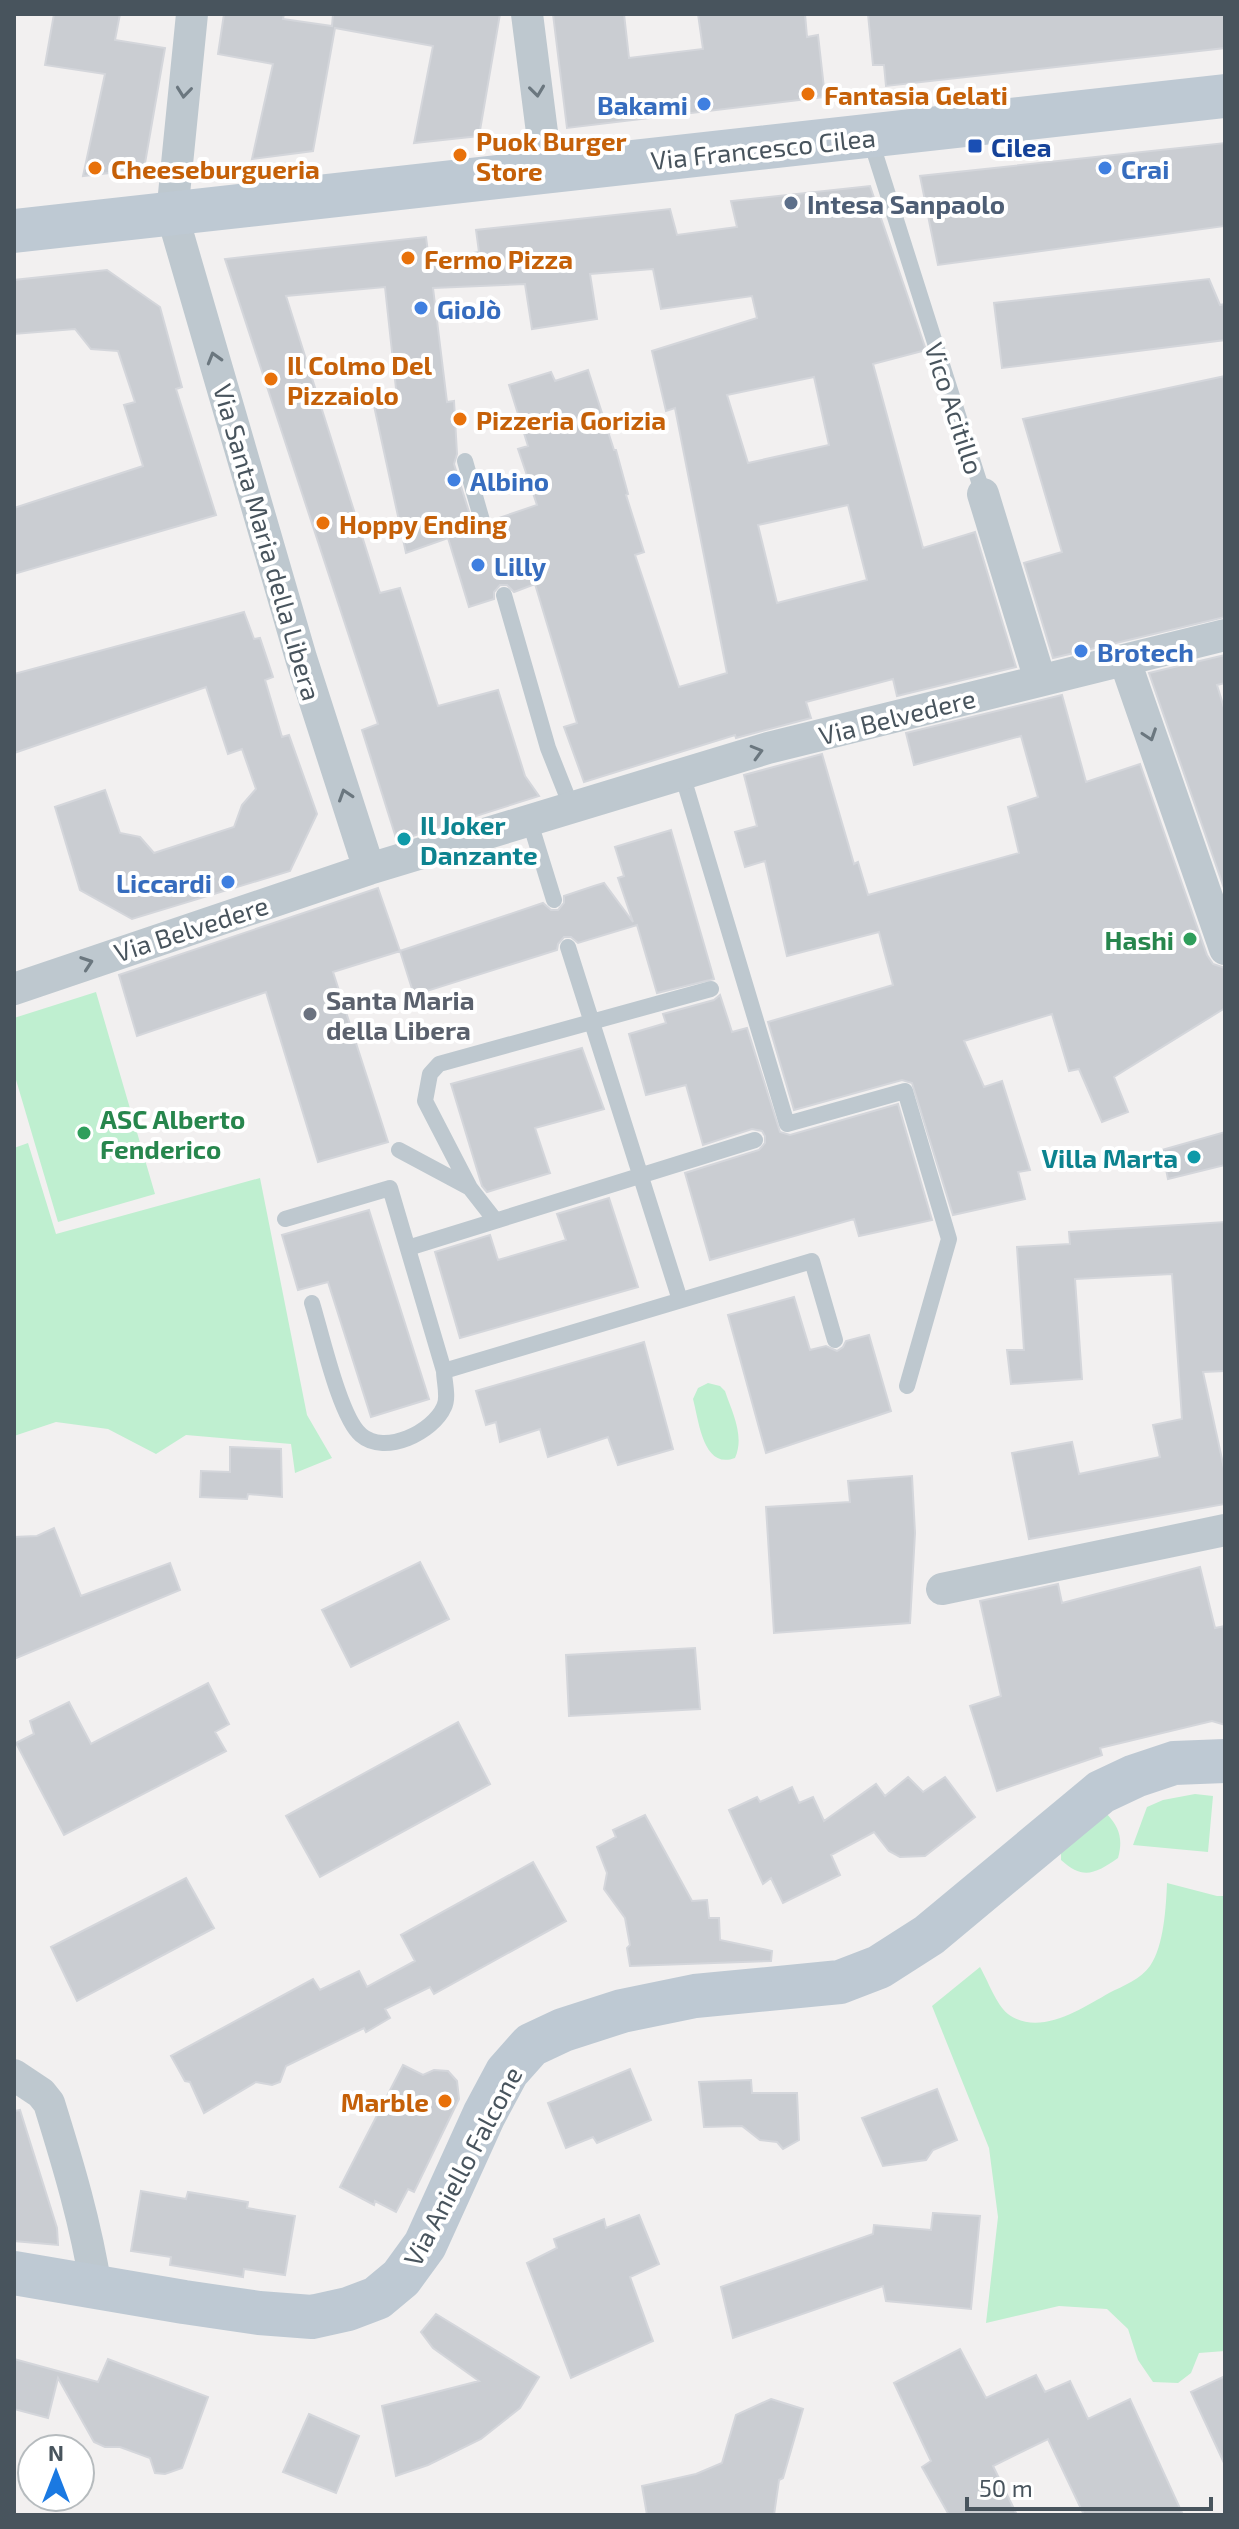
<svg xmlns="http://www.w3.org/2000/svg" width="1239" height="2529" viewBox="0 0 1239 2529" font-family="'Exo 2',sans-serif">
<rect width="100%" height="100%" fill="#f2f0f0"/>
<path fill="#bfefd0" d="M96,992L155,1194L58,1222L14,1073V1018Z
M28,1143L56,1234L260,1178L307,1415L332,1458L295,1473L291,1444L186,1435L156,1454L108,1429L56,1422L14,1436V1148Z
M708,1383L720,1386L725,1391C732,1412 745,1436 735,1458C703,1470 699,1421 693,1399L698,1388Z
M1195,1794L1213,1796L1208,1852L1133,1845L1147,1807L1163,1800Z
M1107,1814C1120,1828 1123,1840 1118,1858C1095,1874 1083,1880 1061,1860V1851Z
M1167,1883L1217,1896H1225L1223,2116L1225,2117V2351L1199,2353L1191,2373L1178,2383L1153,2382L1138,2360L1128,2329L1107,2309L1059,2306L986,2323L998,2217L989,2148L932,2006L980,1967C988,1981 996,2004 1008,2014C1039,2037 1081,2009 1109,1993C1123,1986 1141,1979 1150,1966C1164,1946 1166,1907 1167,1883Z"/>
<path fill="#cacdd2" stroke="#d4d6db" stroke-width="2" fill-rule="evenodd" d="M54,14H120L115,40L165,48L144,169L83,176L105,74L45,65Z
M224,14H284L283,19L332,26L333,14H500L479,136L414,143L433,46L335,28L313,151L252,159L273,64L218,54Z
M553,14H624L629,58L703,49L698,14H805L807,37L818,35L825,97L567,128Z
M868,14H1225V48L886,86L884,65H873Z
M1225,143V226L938,265L920,176Z
M870,186L926,350L873,364L923,548L975,532L1016,667L897,696L893,679L806,702L811,718L736,738L735,735L584,782L564,727L577,723L535,584L514,592L507,585H500L494,592V599L469,607L448,538L406,553L373,401L397,398L385,287L286,296L380,593L400,588L438,706L498,690L525,776L539,796L397,841L362,730L378,724L225,259L426,237L429,260L479,252L476,230L670,209L677,235L737,227L731,201ZM653,269L661,309L752,296L757,318L652,351L666,411L675,408L727,673L679,687L635,555L644,552L626,495L628,494L616,450H614L588,370L555,381L551,372L509,385L528,446L518,449L537,505L493,520V527L487,534L475,531L454,464L457,454L454,401L447,402L433,288L525,284L532,329L597,319L590,274ZM814,377L829,445L748,463L727,395ZM848,505L867,580L777,603L758,525Z
M107,270L160,307L182,387L176,389L216,515L14,574V508L143,466L124,405L135,402L118,351L91,349L75,329L14,334V280Z
M1209,279L1220,305L1225,304V340L1002,368L994,303Z
M1225,376V617L1053,658L1024,563L1062,552L1023,419Z
M244,612L254,639L260,638L273,677L265,680L282,737L289,735L317,814L290,871L132,919L80,890L55,807L105,790L120,833L140,837L154,853L234,827L242,805L256,789L242,749L228,754L206,687L14,753V674Z
M1225,655V683L1217,685L1225,711V891L1149,673Z
M1062,695L1086,782L1140,764L1207,955L1213,964L1225,968V1008L1114,1077L1128,1112L1102,1122L1079,1069L1069,1071L1052,1014L964,1041L984,1087L1002,1081L1030,1170L1018,1172L1025,1199L953,1215L912,1083L902,1080L794,1110L768,1022L893,985L879,932L787,956L765,861L745,867L735,832L757,826L744,775L822,754L854,864L858,862L868,895L1019,853L1008,807L1038,797L1021,736L914,765L906,733Z
M671,830L714,979L657,993L637,925L578,943L571,937H564L558,944L557,950L414,995L400,951L543,903L551,910H558L564,903V896L594,886L604,883L633,922L618,878L624,876L615,847Z
M378,888L400,951L333,972L388,1142L318,1162L266,992L137,1036L119,975Z
M720,995L732,1032L747,1028L780,1132L790,1135L898,1104L932,1220L859,1236L854,1219L710,1260L685,1173L759,1150L765,1143V1136L762,1131L752,1129L703,1145L686,1085L646,1095L629,1034L666,1023L663,1014L714,1000Z
M582,1048L604,1109L535,1128L550,1173L487,1192L482,1186L451,1084Z
M1225,1132V1165L1168,1179L1162,1150Z
M609,1198L638,1287L460,1338L435,1252L490,1235L498,1260L566,1240L557,1214Z
M369,1210L429,1399L371,1417L328,1282L298,1290L282,1235Z
M1225,1222V1371L1203,1372L1225,1473V1504L1029,1539L1012,1453L1072,1442L1079,1474L1160,1457L1153,1425L1182,1419L1172,1274L1075,1279L1082,1379L1011,1384L1007,1350H1024L1017,1247L1070,1244L1069,1232Z
M794,1297L810,1350L826,1346L837,1351L843,1347L846,1341L869,1335L891,1411L766,1453L728,1315Z
M644,1342L673,1449L618,1465L608,1437L548,1457L540,1429L500,1442L496,1422L486,1425L476,1391Z
M230,1447L281,1449L282,1497L248,1494L247,1499L200,1497L201,1471L230,1472Z
M912,1476L915,1533L910,1623L774,1633L766,1507L850,1502L848,1481Z
M54,1528L81,1596L170,1563L180,1590L14,1659V1537L37,1536Z
M420,1562L449,1619L351,1667L322,1610Z
M1200,1567L1215,1628L1225,1626V1725L1212,1721L1100,1748L1102,1755L997,1791L970,1706L1001,1696L980,1601L1058,1584L1062,1603Z
M695,1648L700,1709L569,1716L566,1655Z
M208,1683L229,1724L215,1732L226,1751L64,1835L16,1743L34,1734L30,1721L69,1702L91,1744Z
M458,1722L490,1784L320,1877L286,1816Z
M908,1777L923,1792L945,1777L975,1817L925,1856L900,1857L889,1851L874,1832L831,1855L840,1875L783,1903L771,1878L763,1884L729,1810L757,1797L760,1802L792,1787L799,1803L813,1797L824,1821L876,1784L885,1796Z
M645,1815L692,1901L707,1900L709,1918H719L720,1940L772,1951L771,1961L630,1966L627,1948L630,1945L625,1918L604,1889L607,1873L597,1847L616,1837L613,1830Z
M533,1862L566,1921L434,1994L430,1987L385,2009L390,2018L366,2032L364,2028L286,2066L280,2082L272,2085L256,2082L204,2113L190,2082L185,2081L171,2056L313,1979L320,1990L359,1971L367,1987L415,1961L401,1935Z
M186,1878L214,1928L77,2001L51,1947Z
M403,2065L423,2075L434,2070L448,2071L457,2081L459,2099L414,2192L408,2189L396,2212L375,2201L374,2205L340,2187Z
M630,2069L651,2120L597,2143L593,2137L566,2148L548,2103Z
M751,2080L752,2093H797L799,2140L783,2149L777,2142L760,2140L742,2126L704,2127L699,2082Z
M937,2089L957,2140L933,2150L926,2160L883,2166L862,2118Z
M20,2110L57,2228L58,2245L14,2241V2111Z
M141,2191L186,2199L188,2192L248,2202L247,2208L295,2216L285,2275L244,2269L243,2277L170,2265L171,2257L131,2251Z
M933,2213L980,2216L971,2309L886,2301L883,2286L733,2338L721,2287L873,2234L874,2225L931,2230Z
M639,2215L659,2264L630,2277L653,2341L571,2378L527,2263L557,2248L554,2239L604,2219L606,2228Z
M436,2314L539,2377L520,2408L481,2439L428,2465L396,2476L382,2406L479,2381L433,2348L421,2332Z
M960,2349L986,2398L1036,2375L1045,2392L1070,2381L1088,2419L1130,2399L1183,2515H1084L1048,2439L993,2466L1017,2515H949L922,2467L931,2461L894,2383Z
M14,2359L98,2382L108,2359L208,2397L182,2468L165,2474L155,2473L150,2458L120,2447H105L94,2442L58,2378L48,2418L14,2409Z
M1225,2376V2465L1191,2392Z
M771,2399L803,2409L783,2478L779,2480L774,2515H647L642,2486L696,2474L722,2463L736,2415Z
M309,2414L359,2436L336,2493L283,2472Z"/>
<g fill="none" stroke-linecap="round" stroke-linejoin="round">
<path stroke="#bec8cf" stroke-width="16" d="M870,138L983,494
M465,461L483,524
M504,595L548,748L571,806
M682,774L787,1124L905,1091L949,1239L907,1386
M529,819L554,900
M568,947L680,1300
M399,1150L470,1188L425,1101L430,1074L439,1064L711,989
M470,1188L495,1220
M285,1219L390,1188L444,1371L812,1261L835,1340
M408,1248L755,1140
M312,1303C321,1332 340,1418 361,1435C385,1456 433,1432 444,1407C449,1398 444,1381 444,1371"/>
<path stroke="#bec8cf" stroke-width="32" d="M192,14L172,214L301,658L369,869
M527,14L547,172
M983,494L1040,680
M1125,661L1225,949
M14,989L369,869L768,748L1225,635
M942,1589L1225,1530
M14,2075L41,2093L49,2103C68,2164 86,2224 96,2288"/>
<path stroke="#bec9d3" stroke-width="44" d="M14,231L1225,96
M14,2273L184,2302L259,2313L312,2317L348,2309L377,2298L401,2278L425,2245L484,2115L507,2072L531,2045L563,2030L622,2011L695,1996L840,1982L879,1967L929,1935L1101,1792L1135,1776L1174,1763L1225,1761"/>
</g>
<defs><path id="oneway-chevron" d="M-2-3.5L2.5 0L-2 3.5" fill="none" stroke-width="1.6" stroke-linecap="round" stroke-linejoin="round" transform="scale(2)"/></defs>
<g stroke="#6b777f">
<use href="#oneway-chevron" transform="translate(537 91) rotate(83)"/>
<use href="#oneway-chevron" transform="translate(184 92) rotate(96)"/>
<use href="#oneway-chevron" transform="translate(214 358) rotate(-106)"/>
<use href="#oneway-chevron" transform="translate(1150 735) rotate(71)"/>
<use href="#oneway-chevron" transform="translate(757 752) rotate(-16)"/>
<use href="#oneway-chevron" transform="translate(345 795) rotate(-108)"/>
<use href="#oneway-chevron" transform="translate(87 963) rotate(-19)"/>
</g>
<g fill="#e8710a" stroke="#fff" stroke-width="3">
<circle cx="808" cy="94" r="8"/>
<circle cx="460" cy="155" r="8"/>
<circle cx="95" cy="168" r="8"/>
<circle cx="408" cy="258" r="8"/>
<circle cx="271" cy="379" r="8"/>
<circle cx="460" cy="419" r="8"/>
<circle cx="323" cy="523" r="8"/>
<circle cx="445" cy="2101" r="8"/>
</g>
<g fill="#3f7fe0" stroke="#fff" stroke-width="3">
<circle cx="704" cy="104" r="8"/>
<circle cx="1105" cy="168" r="8"/>
<circle cx="421" cy="308" r="8"/>
<circle cx="454" cy="480" r="8"/>
<circle cx="478" cy="565" r="8"/>
<circle cx="1081" cy="651" r="8"/>
<circle cx="228" cy="882" r="8"/>
</g>
<rect fill="#1a4fb4" stroke="#fff" stroke-width="3" x="967" y="138" width="16" height="16" rx="4"/>
<circle fill="#5c6f8a" stroke="#fff" stroke-width="3" cx="791" cy="203" r="8"/>
<g fill="#0f9aa8" stroke="#fff" stroke-width="3">
<circle cx="404" cy="839" r="8"/>
<circle cx="1194" cy="1157" r="8"/>
</g>
<g fill="#2e9e5b" stroke="#fff" stroke-width="3">
<circle cx="1190" cy="939" r="8"/>
<circle cx="84" cy="1133" r="8"/>
</g>
<circle fill="#6b7280" stroke="#fff" stroke-width="3" cx="310" cy="1014" r="8"/>
<g text-anchor="middle" dominant-baseline="central" stroke-width="8" stroke-linejoin="round" paint-order="stroke">
<g font-size="26" font-weight="bold" fill="#c56008" stroke="#fff" text-anchor="start">
<text x="824" y="94">Fantasia Gelati</text>
<text x="476" y="140">Puok Burger<tspan x="476" dy="30">Store</tspan></text>
<text x="111" y="168">Cheeseburgueria</text>
<text x="424" y="258">Fermo Pizza</text>
<text x="287" y="364">Il Colmo Del<tspan x="287" dy="30">Pizzaiolo</tspan></text>
<text x="476" y="419">Pizzeria Gorizia</text>
<text x="339" y="523">Hoppy Ending</text>
<text x="429" y="2101" text-anchor="end">Marble</text>
</g>
<g font-size="26" font-weight="bold" fill="#366cbe" stroke="#fff" text-anchor="start">
<text x="688" y="104" text-anchor="end">Bakami</text>
<text x="1121" y="168">Crai</text>
<text x="437" y="308">GioJò</text>
<text x="470" y="480">Albino</text>
<text x="494" y="565">Lilly</text>
<text x="1097" y="651">Brotech</text>
<text x="212" y="882" text-anchor="end">Liccardi</text>
</g>
<g font-size="26" font-weight="bold" fill="#164399" stroke="#fff" text-anchor="start">
<text x="991" y="146">Cilea</text>
</g>
<g font-size="26" fill="#48545d" stroke="#fff">
<text transform="translate(763 148) rotate(-6)">Via Francesco Cilea</text>
<text transform="translate(955 408) rotate(72)">Vico Acitillo</text>
<text transform="translate(268 542) rotate(74)">Via Santa Maria della Libera</text>
<text transform="translate(897 716) rotate(-14)">Via Belvedere</text>
<text transform="translate(191 928) rotate(-18)">Via Belvedere</text>
<text transform="translate(462 2166) rotate(-62)">Via Aniello Falcone</text>
</g>
<g font-size="26" font-weight="bold" fill="#4e5e75" stroke="#fff" text-anchor="start">
<text x="807" y="203">Intesa Sanpaolo</text>
</g>
<g font-size="26" font-weight="bold" fill="#0d838f" stroke="#fff" text-anchor="start">
<text x="420" y="824">Il Joker<tspan x="420" dy="30">Danzante</tspan></text>
<text x="1178" y="1157" text-anchor="end">Villa Marta</text>
</g>
<g font-size="26" font-weight="bold" fill="#27864d" stroke="#fff" text-anchor="end">
<text x="1174" y="939">Hashi</text>
<text x="100" y="1118" text-anchor="start">ASC Alberto<tspan x="100" dy="30">Fenderico</tspan></text>
</g>
<g font-size="26" font-weight="bold" fill="#5b616d" stroke="#fff" text-anchor="start">
<text x="326" y="999">Santa Maria<tspan x="326" dy="30">della Libera</tspan></text>
</g>
</g>
<rect width="1239" height="2529" fill="none" stroke="#48545d" stroke-width="32"/>
<g transform="translate(56 2473)"><circle r="38" fill="#ffffff" stroke="#b6bbbe" stroke-width="2"/>
<path d="M0-6L14 30L0 20L-14 30Z" fill="#1a79e2"/>
<text y="-12" font-size="22" font-weight="bold" text-anchor="middle" fill="#48545d">N</text>
</g>
<path d="M967 2497v12h244v-12" fill="none" stroke="#48545d" stroke-width="4"/>
<text x="979" y="2497" font-size="24" fill="#48545d" stroke="#ffffff" stroke-width="6" paint-order="stroke">50 m</text>
</svg>
